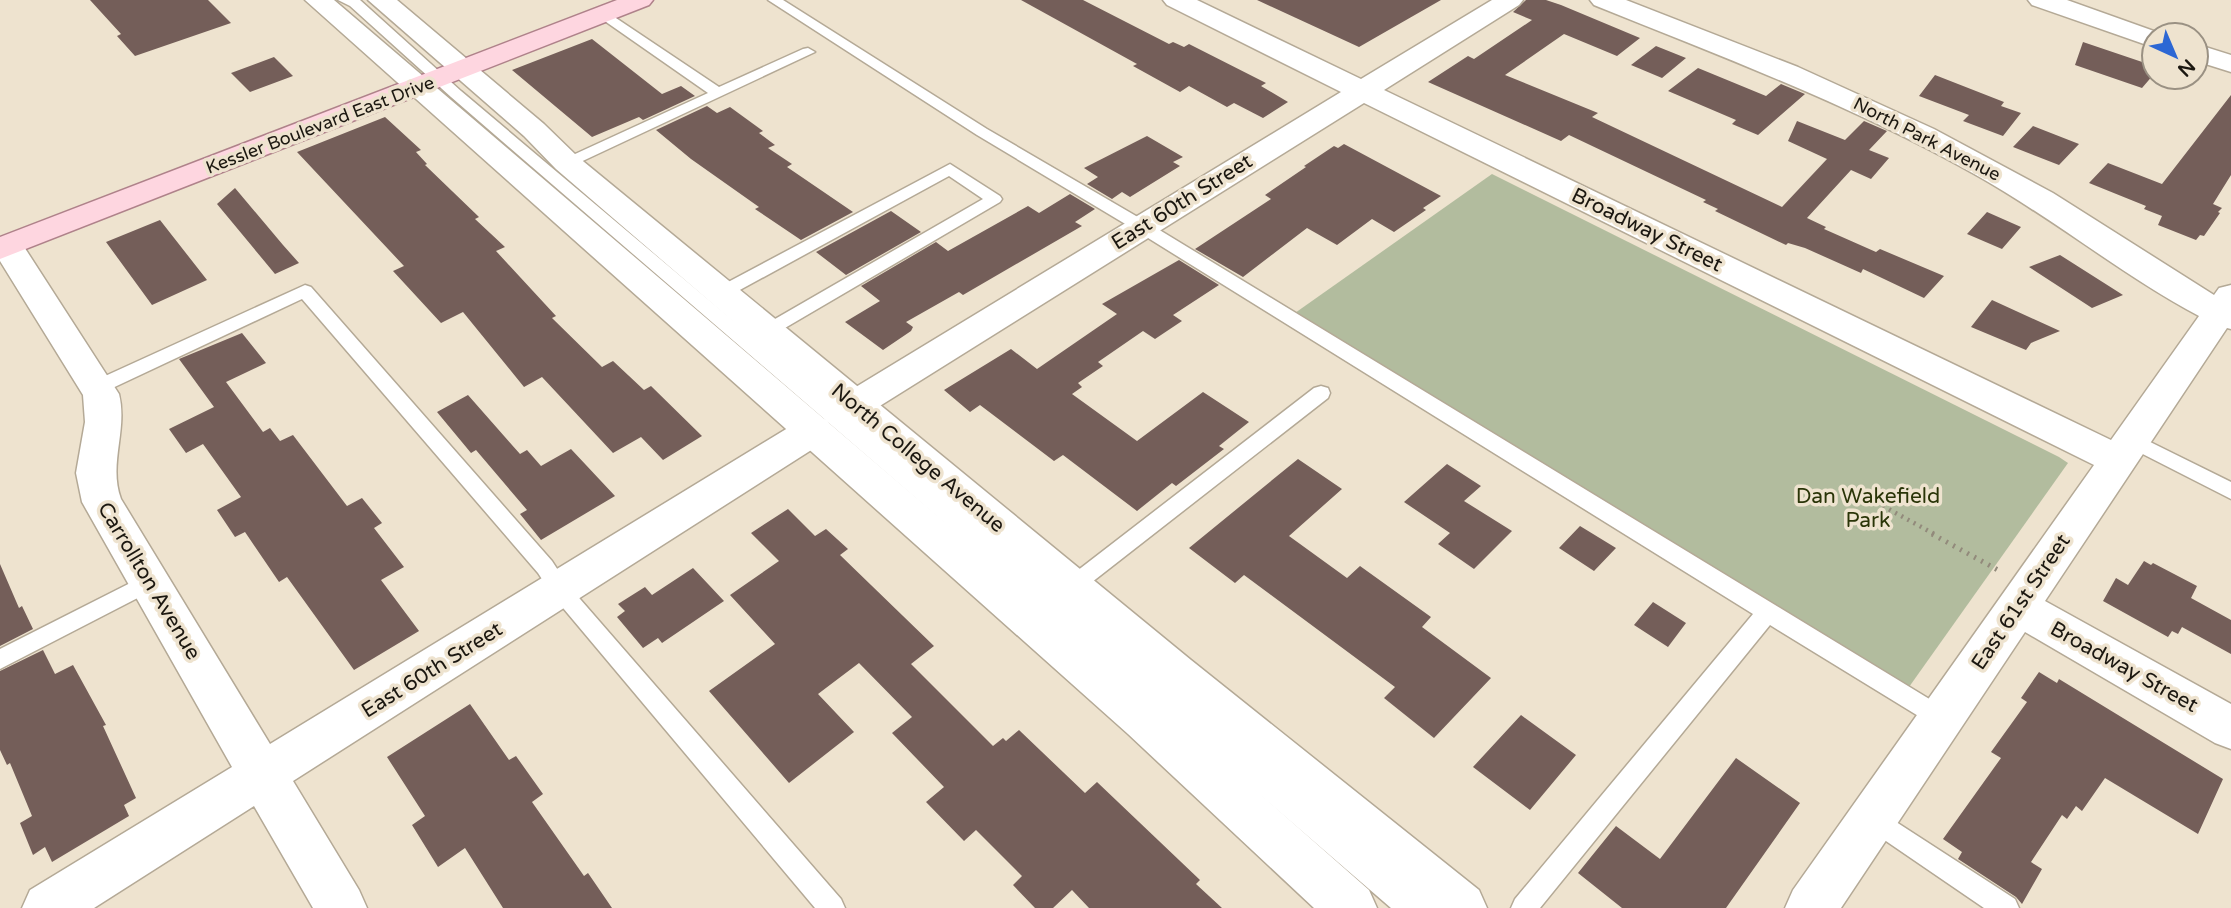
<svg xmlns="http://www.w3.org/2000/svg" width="2231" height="908" viewBox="0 0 2231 908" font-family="'Varela Round',sans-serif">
<rect width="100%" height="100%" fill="#eee3cf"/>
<path fill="#b2bc9e" d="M1492,174L2059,457L2068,463L1909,687L1295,313Z"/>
<path fill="#745e59" d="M90,0H208L231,23L135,56L117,36L121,34Z
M1021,0H1083L1169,44L1173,42L1184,47L1189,44L1266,83L1261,86L1288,102L1263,118L1234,103L1227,107L1189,86L1180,92L1133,66L1137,64Z
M1257,0H1441L1359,47Z
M1526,0H1546L1561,5L1640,38L1617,56L1564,34L1505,75L1598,113L1592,117L1782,207L1827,159L1788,141L1797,121L1845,140L1864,121L1887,131L1869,150L1889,158L1871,179L1851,170L1807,218L1826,227L1824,229L1876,252L1880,249L1944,276L1924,298L1863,269L1861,273L1805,248L1788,243L1786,245L1715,211L1718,209L1703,202L1706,200L1569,135L1561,141L1428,82L1468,56L1474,59L1532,20L1513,12Z
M592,39L662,94L681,86L695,96L643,120L639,117L592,137L512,70Z
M2083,42L2154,66V74L2142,88L2075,65Z
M1656,46L1686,58L1662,78L1631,65Z
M274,57L293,76L250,92L231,73Z
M1698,68L1766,96L1781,84L1805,94L1758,135L1732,124L1736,120L1668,91Z
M1935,75L2004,102L2001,106L2021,113L2003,136L1963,121L1969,115L1919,96Z
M2231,95V175L2213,204L2222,208L2218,212L2220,213L2204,236L2200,235L2196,240L2158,225L2162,216L2144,209L2146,206L2089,183L2108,163L2162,184Z
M707,106L717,113L730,107L763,131L759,133L775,145L768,148L792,164L787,167L853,212L801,240L755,209L759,207L691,159L656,130Z
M385,117L421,150L416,152L427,164L425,165L479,217L475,219L505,247L496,251L556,316L552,318L602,367L613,361L644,390L651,386L702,436L663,460L641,437L613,453L542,377L524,387L463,312L441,323L393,271L404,266L297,152Z
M2033,126L2079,144L2059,165L2013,147Z
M1147,136L1183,157L1173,162L1180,166L1130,197L1122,192L1112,199L1087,184L1098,177L1084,168Z
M1344,144L1441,196L1423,208L1426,210L1394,232L1372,219L1337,245L1307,228L1243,277L1195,249L1271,199L1265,195L1306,167L1304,166L1334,146L1338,148Z
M235,188L283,245L299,263L275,274L217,204Z
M1070,194L1095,209L1075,222L1082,226L963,295L959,292L906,322L913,327L911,331L883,350L845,322L880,301L861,286L936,242L948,251L1028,206L1039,213Z
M891,211L921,232L846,275L816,252Z
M1987,212L2021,227L2002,249L1967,234Z
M160,220L207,280L152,305L106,242Z
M2060,255L2123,295L2092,308L2029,267Z
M1179,260L1219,285L1173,315L1182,321L1155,339L1143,331L1098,362L1103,366L1078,383L1082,387L1072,394L1137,441L1203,392L1249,422L1219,446L1224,449L1176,486L1172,483L1137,511L1063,455L1054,461L980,405L970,412L944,390L1011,349L1037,369L1117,314L1102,304Z
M1992,300L2060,331L2031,343L2026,350L1971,327Z
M242,333L266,363L226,382L263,432L270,428L280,441L293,435L347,506L362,498L382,523L374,528L404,567L381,580L419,631L354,670L287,577L279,582L245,532L235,537L217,510L241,497L203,444L186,453L169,429L214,407L179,359Z
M468,395L520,454L527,450L541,466L571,449L615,496L541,540L520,514L527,510L476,450L471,453L437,412Z
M1298,459L1342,489L1289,536L1347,578L1360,566L1431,617L1422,627L1491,678L1434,738L1384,698L1395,687L1244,575L1235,583L1189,548Z
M1447,464L1481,486L1464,501L1512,531L1474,569L1438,544L1450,533L1404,502Z
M788,509L815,536L826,529L848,549L840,555L934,646L911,664L993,746L1003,738L1006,741L1019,730L1085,793L1097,782L1200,880L1196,884L1222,908H1089L1072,890L1053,908H1035L1013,885L1022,876L976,830L964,841L926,802L944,787L892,733L912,717L859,663L818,694L854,732L789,783L709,691L775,644L730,595L779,561L751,533Z
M1580,526L1616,548L1594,571L1559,548Z
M2144,561L2151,565L2153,563L2197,586L2191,598L2231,620V654L2182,627L2178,634L2172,631L2168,637L2103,601L2116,578L2128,585Z
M0,564L19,608L22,606L33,629L0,646Z
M693,568L724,601L662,643L658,638L643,648L617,617L625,611L618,604L645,587L652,595Z
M1653,602L1686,623L1668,647L1634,625Z
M43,650L55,674L73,665L106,725L103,726L136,798L124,805L129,816L52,862L45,847L33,855L20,823L32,816L10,763L7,765L0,750V671Z
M2039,672L2057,683L2059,679L2223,779L2198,834L2105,778L2082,811L2076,806L2067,819L2062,815L2031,862L2042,869L2022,904L2016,897L1958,859L1962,852L1943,839L2001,758L1991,752L2027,702L2021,698Z
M470,704L509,760L516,756L543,794L532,802L584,876L588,873L612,908H503L465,848L438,867L412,825L425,816L387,757Z
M1521,715L1576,755L1530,810L1473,767Z
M1736,758L1800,803L1726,908H1622L1578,873L1616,826L1660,859Z"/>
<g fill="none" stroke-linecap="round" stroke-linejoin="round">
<defs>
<path id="lane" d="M338,0H360L461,91L1419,899L1423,908H1391L451,97L350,6Z
M768,0H783L987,129L1148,223L1949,711L1952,718L1949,725L1941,728L1933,725L1770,625L1540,908H1511L1515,899L1753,614L1132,228L977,135Z
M604,10L719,87L803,49L808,48L815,52L572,166H562L559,163L562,160L708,93L599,17L597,14Z
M950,164L1000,196L1002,199L1000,202L773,335H761L758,331L761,327L983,199L949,176L727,297L721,299L712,293L715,289Z
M305,285L311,287L552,561L567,584L841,899L845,908H815L553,596L538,573L302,299L104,392H92L89,387L92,382Z
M1321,386L1328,388L1330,393L1328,398L1078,593L1071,596L1064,593L1060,587L1064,581L1314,388Z
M2132,433L2231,482V499L2125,445L2122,440L2125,435Z
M150,573L157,576L161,582L157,588L0,669V649Z
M1873,807L2015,899L2019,908H1984L1864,826L1861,818L1864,810Z"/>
<path id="street" d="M1163,0H1197L1361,79L1492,0H1523L1519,5L1384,90L2111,440L2199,316C2122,275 2053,218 1976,175C1854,106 1723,57 1594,5L1590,0H1626L1798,67L1934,129L2053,193L2214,295L2219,288L2231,285V329L2227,328L2045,601L2231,704V749L2215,743L2025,632L1841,908H1785L1793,890L2094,465L1364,103L867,414L854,418L841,414L835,405L841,396L1341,92L1167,5Z
M7,236L19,239L119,394C128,430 108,464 121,499L270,744L801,420L814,416L827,420L833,430L827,440L293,781L359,890L367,908H313L254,806L94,908H22L30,890L232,767L82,502L76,473L85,422L83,395L0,261V238Z"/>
<path id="secondary" d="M305,0H334L1160,706L1369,890L1377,908H1314L1128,734Z
M368,0H397L544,124L578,157L1191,660L1479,890L1487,908H1422L1159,688L556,169L524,136Z
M2028,0H2067L2165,35H2154V46L2144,44L2032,5Z
M2196,44L2231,55V72L2196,61Z"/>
<path id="primary" d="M617,0H653L649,5L0,259V237Z"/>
</defs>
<use href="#lane" stroke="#b4a996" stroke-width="3"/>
<use href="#street" stroke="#b4a996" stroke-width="3"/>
<use href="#secondary" stroke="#b4a996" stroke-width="3"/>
<use href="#primary" stroke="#af828a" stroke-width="3"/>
<path stroke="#928a7b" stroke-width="4.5" stroke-dasharray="2 5" stroke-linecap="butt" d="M1854,499L1859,493L1936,535"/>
<path stroke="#928a7b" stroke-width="5" stroke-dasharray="2 6" stroke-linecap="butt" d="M1932,534L1998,570"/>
<use href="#lane" fill="#fff" fill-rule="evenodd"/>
<use href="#street" fill="#fff" fill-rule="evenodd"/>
<use href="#secondary" fill="#fff" fill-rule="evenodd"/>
<use href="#primary" fill="#fed6e0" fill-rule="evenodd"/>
</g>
<g text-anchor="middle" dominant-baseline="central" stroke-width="7" stroke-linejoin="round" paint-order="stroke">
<g font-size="18" fill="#1b1710" stroke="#eee3cf">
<text transform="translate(320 125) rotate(-21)">Kessler Boulevard East Drive</text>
<text transform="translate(1927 139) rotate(27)">North Park Avenue</text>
</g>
<g font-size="21" fill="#1b1710" stroke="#eee3cf">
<text transform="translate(1182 202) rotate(-32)">East 60th Street</text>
<text transform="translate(1647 230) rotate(26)">Broadway Street</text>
<text transform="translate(918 458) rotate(40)">North College Avenue</text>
<text transform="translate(149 581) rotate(59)">Carrollton Avenue</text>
<text transform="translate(2021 602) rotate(-56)">East 61st Street</text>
<text transform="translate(2124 667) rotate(29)">Broadway Street</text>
<text transform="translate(432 670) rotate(-32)">East 60th Street</text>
</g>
<g font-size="21" fill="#2a3508" stroke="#eee3cf">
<text x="1868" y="496">Dan Wakefield<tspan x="1868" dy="24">Park</tspan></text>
</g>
</g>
<g transform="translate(2175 56) rotate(136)"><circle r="33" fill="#eee3cf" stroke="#9a9183" stroke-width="2"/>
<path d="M0-5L12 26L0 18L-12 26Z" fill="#2c67d4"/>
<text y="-10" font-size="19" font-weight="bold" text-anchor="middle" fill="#1b1710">N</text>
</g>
</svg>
